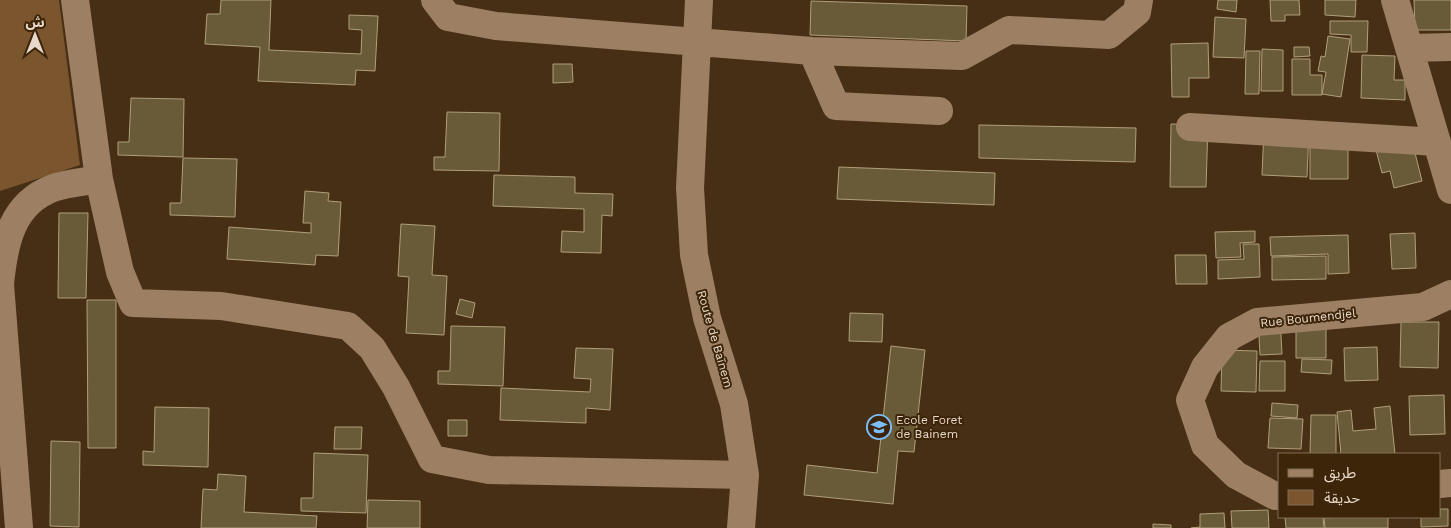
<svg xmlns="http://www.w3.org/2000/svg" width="1451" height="528" viewBox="0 0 1451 528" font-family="'Work Sans','Noto Sans Arabic',sans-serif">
<rect width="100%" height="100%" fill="#472f15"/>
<path fill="#7a552e" d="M0,0H59L80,165L0,191Z"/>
<path fill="#695a38" stroke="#b09f7b" d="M221,0H271L269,50L361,54L362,30L349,29V15L378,16L375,71L356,70L355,85L258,81L260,47L205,44L207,14H220Z
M1218,0H1237L1236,12L1217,9Z
M1270,0H1299L1300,15H1285V21H1271Z
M1325,0H1356L1355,17L1325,15Z
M1414,0H1451V30H1415Z
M811,1L967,6L966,41L810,35Z
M1215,17L1246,19L1244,58L1213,57Z
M1330,21H1368L1367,52H1351V35L1330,34Z
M1328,36L1350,39L1341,97L1322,94L1326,72L1318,71L1321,56L1325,57Z
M1208,43L1209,78H1189V97H1172L1171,44Z
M1294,47H1309L1310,56L1294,57Z
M1262,49L1283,50V91H1261Z
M1246,51H1260L1259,94H1245Z
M1362,55L1395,56L1394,80H1405V100L1361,98Z
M1292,59H1310V75H1322V95H1292Z
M553,64H572L573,82L553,83Z
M131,98L184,99L183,157L118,155V142H129Z
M447,112L500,113L499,171L434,170V157H445Z
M1171,124L1208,125L1206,187H1170Z
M979,125L1136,128L1135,162L979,158Z
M1310,126H1348V179H1310Z
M1264,128L1309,130L1307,177L1262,175Z
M1411,137L1422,181L1394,188L1390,171L1382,173L1375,146Z
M183,158L237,159L235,217L170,215V203H181Z
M839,167L995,173L994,205L837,199Z
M494,175L575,177V193L613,194L612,216L602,215L601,253L561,252L562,231L584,232V209L493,206Z
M305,191L329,193L328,201L341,202L338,256L316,255L315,265L227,259L229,227L311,233V223H303Z
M59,213H88L86,298H58Z
M401,224L435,226L432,275L447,276L444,335L406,333L409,277L398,276Z
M1255,231V242L1240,243L1241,257L1216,258L1215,232Z
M1415,233L1416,268L1392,269L1390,234Z
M1348,235L1349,273L1328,274V254L1271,256L1270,237Z
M1243,244H1259L1260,277L1218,279V260L1244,259Z
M1175,255H1206L1207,284H1176Z
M1326,256V279L1272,280V257Z
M460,299L475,303L472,318L456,314Z
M87,300H116V448H88Z
M850,313L883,314L882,342L849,341Z
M1280,317L1282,354L1260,355L1258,318Z
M1401,322H1439L1438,368L1400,367Z
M1296,325H1326V358H1296Z
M451,326L505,327L503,386L438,384V371H450Z
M891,346L925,350L914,452L898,451L893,504L804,495L807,465L877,473Z
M1377,347L1378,380L1345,381L1344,348Z
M576,348L613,349L610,410L586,408V423L500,420L501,388L590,392L591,379L574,378Z
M1222,350L1257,351L1256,392L1221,391Z
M1302,359L1332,360L1331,374L1301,372Z
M1260,361H1285V391H1259Z
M1444,395L1445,434L1410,435L1409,396Z
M1272,403L1298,405L1297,418L1271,416Z
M1390,406L1395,454H1341L1337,412L1351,410L1353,431L1376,429L1374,408Z
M155,407L209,408L208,467L143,465V451L154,452Z
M1311,415H1336V454H1310Z
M1270,418L1303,419L1301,449L1268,448Z
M448,420H467V436H448Z
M335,427H362L361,449H334Z
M51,441L80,442L79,527L50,526Z
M314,453L368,455L366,513L301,511V498H313Z
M218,474L246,476L244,512L317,516L316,528H201L203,489L217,490Z
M368,500L420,501V528H367Z
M1440,509H1448V526L1421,527V517H1440Z
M1268,510L1269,528H1232L1231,511Z
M1224,513L1225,528H1191L1200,527V514Z
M1285,517H1323L1324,528H1286Z
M1343,517H1388V528H1325L1324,518Z
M1153,524L1171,525V528H1153Z"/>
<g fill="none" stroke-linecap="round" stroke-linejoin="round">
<path stroke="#9d8064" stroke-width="28" d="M75,0L99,179L120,272L133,303L221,306L348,326L372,348L396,387L432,459L489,470L745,475
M435,0L448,17L496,26L812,51L962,56L1009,30L1109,35L1137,12L1139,0
M699,0L690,188L694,255L707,318L734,404L745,475L741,528
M1395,0L1451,190
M1409,48L1451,47
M812,51L836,106L939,111
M1190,127L1437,142
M1440,484L1451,483
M1280,496H1275L1236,475L1205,445L1190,400L1205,367L1229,337L1257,322L1423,307L1451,294
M19,528L0,284C4,244 11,204 53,188C67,183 84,182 99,179"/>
</g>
<defs>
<symbol id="school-ring" viewBox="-11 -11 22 22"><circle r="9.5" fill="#3d250a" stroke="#7bbef8" stroke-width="1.5"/><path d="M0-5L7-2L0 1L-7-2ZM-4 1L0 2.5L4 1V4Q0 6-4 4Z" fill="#7bbef8"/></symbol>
</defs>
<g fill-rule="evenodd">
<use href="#school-ring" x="865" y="413" width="28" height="28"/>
</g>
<g text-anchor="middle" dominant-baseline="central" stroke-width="4" stroke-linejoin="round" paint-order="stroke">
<g font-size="12" fill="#e8d8c9" stroke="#3d250a">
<text transform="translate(1308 318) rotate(-6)">Rue Boumendjel</text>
<text transform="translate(715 339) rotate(74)">Route de Baïnem</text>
</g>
<g font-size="12" fill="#e8d8c9" stroke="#3d250a" text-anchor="start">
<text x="896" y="420">Ecole Foret<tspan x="896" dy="14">de Bainem</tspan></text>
</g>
</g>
<rect x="1278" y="453" width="162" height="65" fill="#3d250a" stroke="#816d56"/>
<rect x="1288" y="469" width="25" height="8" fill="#9d8064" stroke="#816d56"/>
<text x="1324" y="478" font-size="15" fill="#e8d8c9">طريق</text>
<rect x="1288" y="490" width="25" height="15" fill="#7a552e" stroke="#816d56"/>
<text x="1324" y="503" font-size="15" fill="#e8d8c9">حديقة</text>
<g transform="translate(35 35)" stroke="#3d250a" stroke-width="4" paint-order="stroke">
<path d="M0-4L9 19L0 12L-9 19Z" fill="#e8d8c9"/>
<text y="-8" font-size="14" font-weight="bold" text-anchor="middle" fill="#e8d8c9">ش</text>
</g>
</svg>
